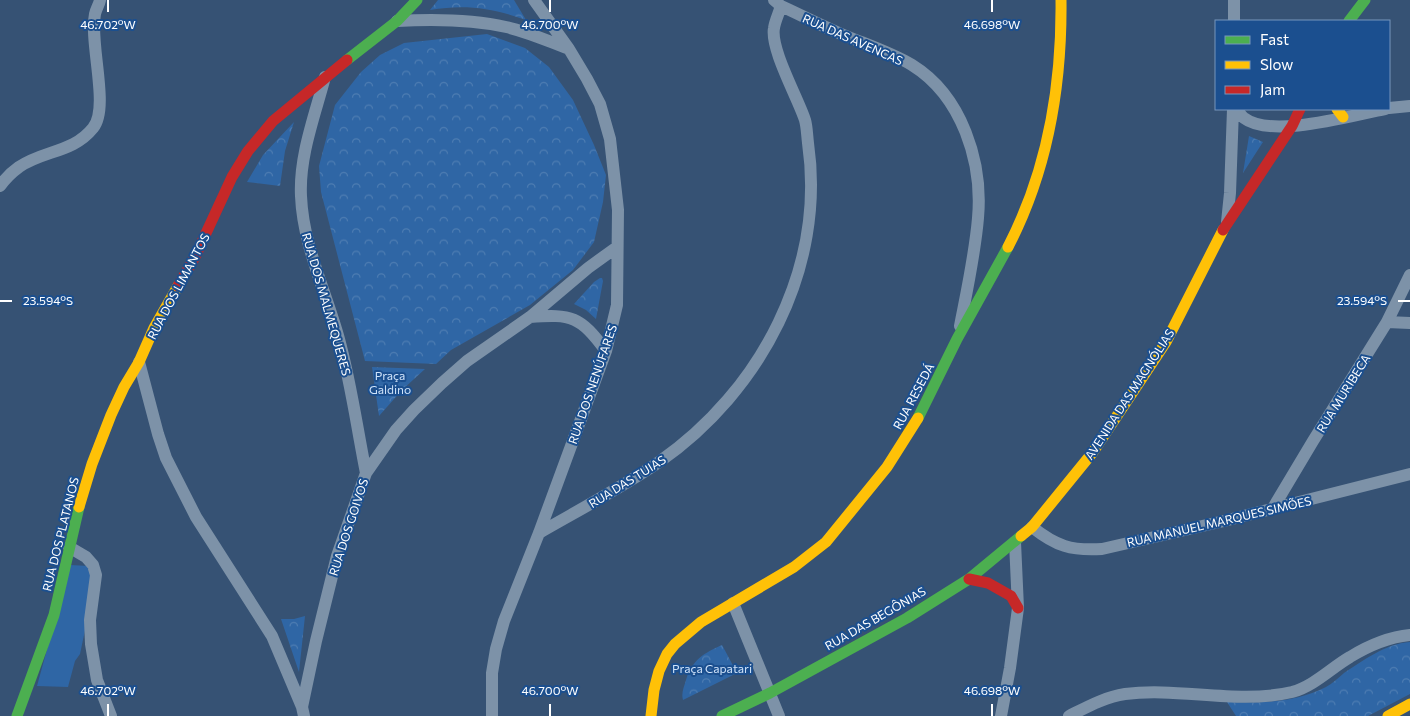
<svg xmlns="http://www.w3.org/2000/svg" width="1410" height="716" viewBox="0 0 1410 716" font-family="Commissioner,sans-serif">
<defs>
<pattern id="park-crowns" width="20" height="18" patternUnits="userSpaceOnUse" patternTransform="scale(1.25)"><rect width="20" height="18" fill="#2f66a5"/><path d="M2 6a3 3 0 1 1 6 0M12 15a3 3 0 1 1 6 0" fill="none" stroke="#4e7db2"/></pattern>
</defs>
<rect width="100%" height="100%" fill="#365274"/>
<path fill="#2f66a5" d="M70,565L89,566L91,575L87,621L80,654L75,661L68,687L37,686Z"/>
<path fill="url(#park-crowns)" d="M438,0H514L526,20C492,8 466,4 430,10Z
M487,34L525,48L549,67L573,100L594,145L606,175L603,202L594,242L573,270L530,305L451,350L436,364L365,361L321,192L319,166L335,105L361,72L380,55L404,43Z
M294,122L285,151L280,186L247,182L263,155Z
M1249,136L1263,142L1243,173Z
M600,278H602L603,281L596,319L586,310L574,304L594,282Z
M372,367L425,369L402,390L379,416Z
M305,616L299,672L281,619H294Z
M1410,642V694L1368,716H1236L1227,702C1261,703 1294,703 1326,687C1332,684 1338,678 1344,673C1364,660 1385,644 1410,642Z
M722,645L737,673L683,700C681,693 684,687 686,680C692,660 704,653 722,645Z"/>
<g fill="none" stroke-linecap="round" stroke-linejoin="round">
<path stroke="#7d92a8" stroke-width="12" d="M774,0L781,6C803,16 824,27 846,36C868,45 892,53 912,65C962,96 983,162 978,218C975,254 967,290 960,326
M1234,0V21
M397,21C434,19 470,19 506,27C528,32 548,41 569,49
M325,77C315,115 299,156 301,196C303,246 326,291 339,339C351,383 357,428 366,473
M1389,108L1410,106
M1236,109C1239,112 1241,116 1244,118C1271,139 1353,115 1385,109
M0,186C5,179 12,172 19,167C44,150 73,153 93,128C110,108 89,43 95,14C96,9 99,5 100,0
M1227,222L1230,193L1233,109
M530,317C572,314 580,316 606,351
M1387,322L1410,323
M139,362L158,434L166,458L196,517L272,636L302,707
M1273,508L1313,441L1387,322L1410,275
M1032,527C1056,546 1071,551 1102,549L1224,521L1410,474
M539,533C579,510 621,488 659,462C761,391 826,268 808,143C807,135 807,127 805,120C798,98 770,49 774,28C775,21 779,13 781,6
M69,547L86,557L93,565L96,575L90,620L91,644L97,680L111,716
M733,603L779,716
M304,716L302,707L316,641L337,556L366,473L396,430L414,410L442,383L467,361L530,317L588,268L617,247
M492,716V673L496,649L504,621L539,533L606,351L617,305L618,210L610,139L600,104L587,79L569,49L534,0
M1001,716L1010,668L1018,608L1015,542
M1069,716C1087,707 1105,697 1125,694C1180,687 1237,705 1292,692C1314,686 1331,668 1350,657C1368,646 1389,637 1410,635"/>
<path stroke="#4caf50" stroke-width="11" d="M1349,21L1365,0
M347,60L397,21L417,0
M918,418L957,339L1008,247
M17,716L54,615L79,507
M722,716L770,693L907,618L969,579L1021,536"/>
<path stroke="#ffc107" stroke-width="11" d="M1337,109L1343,117
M1008,247C1048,170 1062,86 1061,0
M79,507L92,464L111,415L124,387L139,362L154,328L178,286
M1021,536L1032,527L1093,452L1166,342L1223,230
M651,716L654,690L659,671L667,654L675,644L701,622L794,567L826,542L887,467L918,418
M1388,716L1410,704"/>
<path stroke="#c62828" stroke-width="11" d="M1223,230L1292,126L1300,109
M178,286L195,257L232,177L248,151L273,121L347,60
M969,579L988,583L1011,596L1018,608"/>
</g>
<path fill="none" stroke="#fff" stroke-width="2" d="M108,0V12M550,0V12M992,0V12M0,301H12M1398,301H1410M108,704V716M550,704V716M992,704V716"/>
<g text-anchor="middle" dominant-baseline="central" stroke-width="4" stroke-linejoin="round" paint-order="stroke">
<g font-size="12" fill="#fff" stroke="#1b4f8f">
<text transform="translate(853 39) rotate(24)">RUA DAS AVENCAS</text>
<text transform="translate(178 286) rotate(-62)">RUA DOS LIMANTOS</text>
<text transform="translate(327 304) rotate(74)">RUA DOS MALMEQUERES</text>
<text transform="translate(592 384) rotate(-71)">RUA DOS NENÚFARES</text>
<text transform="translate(1343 393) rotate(-58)">RUA MURIBECA</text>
<text transform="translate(1129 394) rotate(-57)">AVENIDA DAS MAGNÓLIAS</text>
<text transform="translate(913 396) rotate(-62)">RUA RESEDÁ</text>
<text transform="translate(627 481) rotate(-32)">RUA DAS TUIAS</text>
<text transform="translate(1219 521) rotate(-13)">RUA MANUEL MARQUES SIMÕES</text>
<text transform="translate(348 527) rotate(-72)">RUA DOS GOIVOS</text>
<text transform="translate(60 534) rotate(-76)">RUA DOS PLATANOS</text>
<text transform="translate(875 618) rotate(-30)">RUA DAS BEGÔNIAS</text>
</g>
<g font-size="12" fill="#cfe3fa" stroke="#1b4f8f">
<text x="390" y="375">Praça<tspan x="390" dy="14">Galdino</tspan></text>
<text x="712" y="668">Praça Capatari</text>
</g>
</g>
<g font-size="12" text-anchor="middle" fill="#fff" stroke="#1b4f8f" stroke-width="4" stroke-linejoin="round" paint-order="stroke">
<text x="108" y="29">46.702°W</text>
<text x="550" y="29">46.700°W</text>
<text x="992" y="29">46.698°W</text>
<text x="48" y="305">23.594°S</text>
<text x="1362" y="305">23.594°S</text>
<text x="108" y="695">46.702°W</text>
<text x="550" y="695">46.700°W</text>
<text x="992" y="695">46.698°W</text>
</g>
<rect x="1215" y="20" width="175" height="90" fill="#1b4f8f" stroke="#7695bc"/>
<rect x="1225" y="36" width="25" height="8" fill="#4caf50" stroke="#7695bc"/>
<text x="1260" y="45" font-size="15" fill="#ffffff">Fast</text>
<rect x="1225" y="61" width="25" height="8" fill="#ffc107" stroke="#7695bc"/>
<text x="1260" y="70" font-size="15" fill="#ffffff">Slow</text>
<rect x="1225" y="86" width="25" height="8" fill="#c62828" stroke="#7695bc"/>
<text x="1260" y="95" font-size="15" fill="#ffffff">Jam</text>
</svg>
